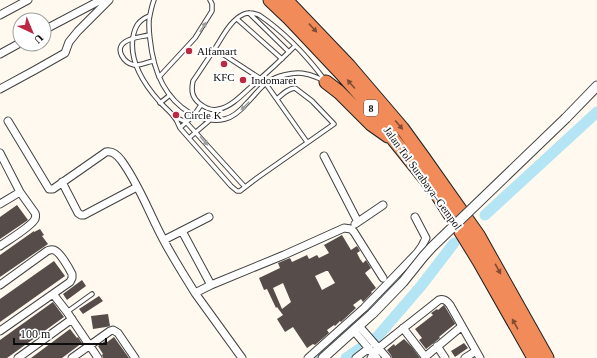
<svg xmlns="http://www.w3.org/2000/svg" width="597" height="358" viewBox="0 0 597 358" font-family="'Times New Roman',serif">
<rect width="100%" height="100%" fill="#fff9ef"/>
<g fill="none" stroke-linecap="round" stroke-linejoin="round">
<path stroke="#b4e5f5" stroke-width="11" d="M485,215L597,112
M400,277L417,259
M314,358L353,324L393,286
M346,358L377,337L421,286L454,243"/>
</g>
<path fill="#564d4a" fill-rule="evenodd" d="M17,205L28,220L0,239V217Z
M40,229L44,235L42,236L48,244L0,277V255L34,231V232Z
M342,235L351,250L357,246L360,251L357,253L360,259L363,263L366,260L371,268L365,273L376,288L371,292L372,293L363,302L361,299L353,305L356,308L341,322L340,321L335,326L334,325L327,330L329,333L315,345L313,344L307,348L293,327L285,332L277,319L283,315L277,307L276,308L267,289L264,290L259,278L280,268L278,263L290,258L292,262L307,255L309,259L317,255L319,258L329,253L324,245ZM326,271H328L335,283L322,290L315,276ZM283,283L291,302L282,309L273,288Z
M54,261L65,276L0,322V299Z
M82,280L86,286L67,300L63,294Z
M99,296L103,301L83,314L79,309Z
M53,302L64,317L7,358H0V340Z
M444,305L456,325L455,324L445,332L439,337L440,338L426,349L419,340L422,338L415,329L433,315L431,313L437,309L438,310Z
M108,314L110,326L106,327L93,329L91,316Z
M70,329L77,338L78,337L82,343L62,358H31Z
M114,337L129,358H103L102,355L103,354L98,346L105,341L106,343Z
M404,339L412,347L420,358H392L391,355L387,350L394,344L395,346Z
M464,343L468,348L455,357L451,351Z"/>
<g fill="none" stroke-linecap="round" stroke-linejoin="round">
<defs>
<path id="service" d="M154,0C152,5 151,10 150,15C148,22 149,31 150,39C153,69 163,97 190,113C201,119 213,122 225,119C234,117 241,110 247,103C253,97 259,89 266,83C276,76 294,71 306,74C312,75 318,78 323,80
M249,13L289,52
M149,16C139,20 135,26 133,37C129,60 144,84 159,101C164,107 170,111 174,117C177,120 178,124 180,128L231,186L237,191H240L257,178L334,124L312,101L295,88C287,89 283,94 277,99
M237,19L282,59
M149,35C141,37 132,37 125,42C114,49 124,63 134,65C140,66 147,62 153,61
M295,46C281,60 267,73 252,86C243,94 231,107 219,109C212,111 205,108 199,103C192,97 191,91 193,81C200,71 207,60 214,50C222,38 230,20 244,14C249,12 254,13 259,15C284,32 306,55 324,79
M215,49L261,79
M159,77L195,38L212,11V4L210,0
M266,84L307,142
M160,103L170,95
M175,117L186,122L245,187
M180,128L194,115L201,105
M189,138L210,120
M67,312L92,294"/>
<path id="minor" d="M0,15L28,0
M44,30L101,0
M0,54L20,43
M0,89L35,70L65,53L69,42L78,31L109,0
M8,121L49,189H53L106,152C113,151 117,155 121,160C139,184 149,213 163,239C173,258 184,275 195,293L242,358
M0,153L20,192L35,213C36,215 36,216 35,219C32,226 7,241 0,246
M324,156L358,222
M62,182L78,213L81,215H84L137,187
M0,204L20,192
M355,224L383,205
M182,231L211,285
M164,240L209,217
M0,285L47,251C50,250 51,249 54,250C60,252 69,268 72,274V278L70,282L0,331
M195,293L211,285L284,255L344,228L351,229L354,232L383,278
M53,294L67,312L98,358
M359,326L387,358
M403,328L426,358
M354,331L377,358
M437,346L445,358
M425,357L462,326
M18,358L72,319
M72,358L110,331L113,330L118,333L135,358
M308,358L364,308L391,280L417,253L422,246L426,238L415,217
M356,358L369,348
M371,358C375,349 384,344 391,338C407,325 423,313 439,300C444,298 447,301 450,305L480,358
M465,358L476,351"/>
<path id="tertiary" d="M566,118L597,86
M323,358L373,313"/>
<path id="motorway" d="M270,0L290,19L340,72L379,116L394,140L435,191L458,227L479,261L534,358
M286,0L349,66L402,128L423,157L478,235L547,358
M326,82L339,92L371,124L388,136"/>
</defs>
<use href="#service" stroke="#414141" stroke-width="5.5"/>
<use href="#minor" stroke="#414141" stroke-width="9"/>
<use href="#tertiary" stroke="#414141" stroke-width="11"/>
<use href="#motorway" stroke="#1f1f1f" stroke-width="15"/>
<use href="#service" stroke="#fff" stroke-width="3.5"/>
<use href="#minor" stroke="#fff" stroke-width="7"/>
<use href="#tertiary" stroke="#fff" stroke-width="9"/>
<use href="#motorway" stroke="#f18c5a" stroke-width="13"/>
<defs>
<path id="tertiary-bridge" d="M373,313L403,282L423,257L432,247L566,118"/>
</defs>
<use href="#tertiary-bridge" stroke="#414141" stroke-width="11" stroke-linecap="butt"/>
<use href="#tertiary-bridge" stroke="#fff" stroke-width="9"/>
</g>
<defs><path id="oneway-solid" d="M-6-.8H1V-3.2L6.5 0L1 3.2V.8H-6Z"/></defs>
<g fill="#9f9f9f">
<use href="#oneway-solid" transform="translate(203 27) rotate(-58)"/>
<use href="#oneway-solid" transform="translate(245 106) rotate(135)"/>
<use href="#oneway-solid" transform="translate(204 141) rotate(48)"/>
</g>
<g fill="#804d34">
<use href="#oneway-solid" transform="translate(313 28) rotate(47)"/>
<use href="#oneway-solid" transform="translate(351 84) rotate(-131)"/>
<use href="#oneway-solid" transform="translate(399 125) rotate(50)"/>
<use href="#oneway-solid" transform="translate(498 269) rotate(61)"/>
<use href="#oneway-solid" transform="translate(515 324) rotate(-119)"/>
</g>
<g fill="#bb2842" stroke="#fff" stroke-width="1.5">
<circle cx="189" cy="51" r="4"/>
<circle cx="224" cy="64" r="4"/>
<circle cx="243" cy="80" r="4"/>
<circle cx="176" cy="115" r="4"/>
</g>
<g text-anchor="middle" dominant-baseline="central" stroke-width="4" stroke-linejoin="round" paint-order="stroke">
<rect fill="#fff" stroke="#565656" stroke-width="1" x="364" y="100" width="14" height="16" rx="3"/>
<g font-size="10" font-weight="bold" fill="#0e0e0e">
<text x="371" y="108">8</text>
</g>
<g font-size="11" fill="#0e0e0e" stroke="#fff" text-anchor="start">
<text x="197" y="51">Alfamart</text>
<text x="224" y="77" text-anchor="middle">KFC</text>
<text x="251" y="80">Indomaret</text>
<text x="184" y="115">Circle K</text>
</g>
<g font-size="11" fill="#0e0e0e" stroke="#fff">
<text transform="translate(423 178) rotate(54)">Jalan Tol Surabaya–Gempol</text>
</g>
</g>
<g transform="translate(32 32) rotate(136)"><circle r="19" fill="#ffffff" stroke="#9f9f9f"/>
<path d="M0-3L7 15L0 10L-7 15Z" fill="#bb2842"/>
<text y="-6" font-size="11" font-weight="bold" text-anchor="middle" fill="#0e0e0e">U</text>
</g>
<path d="M14 338v6h92v-6" fill="none" stroke="#0e0e0e" stroke-width="2"/>
<text x="20" y="338" font-size="12" fill="#0e0e0e" stroke="#ffffff" stroke-width="3" paint-order="stroke">100 m</text>
</svg>
